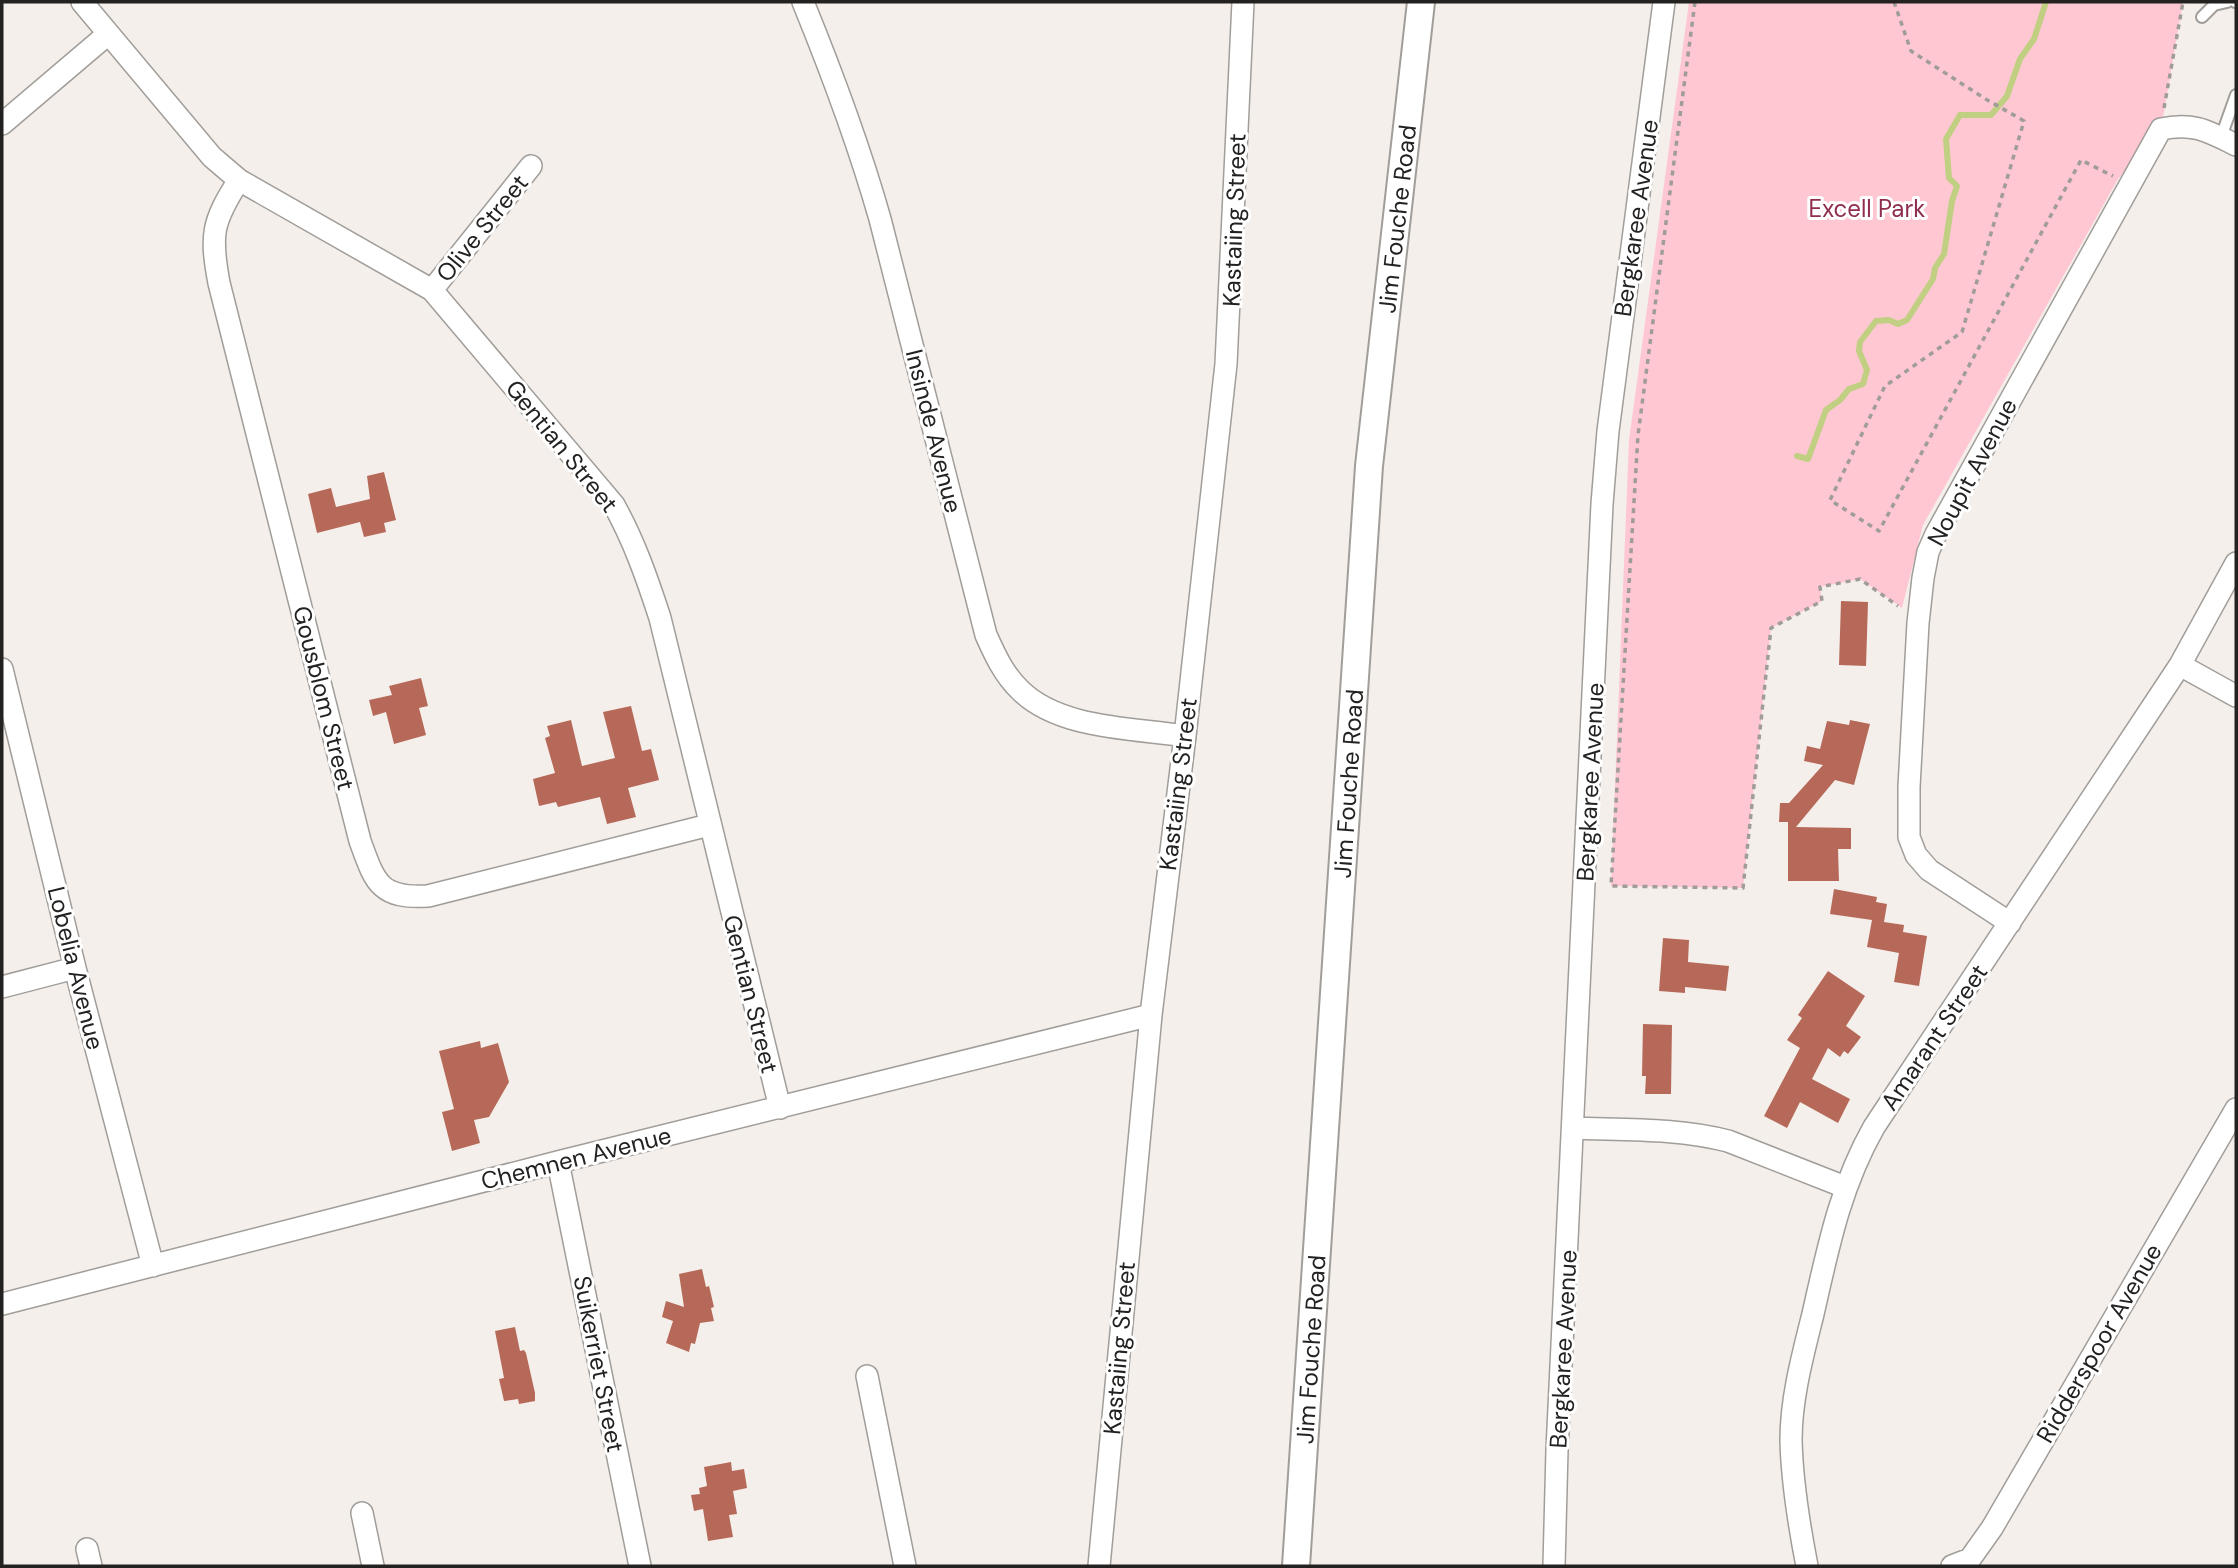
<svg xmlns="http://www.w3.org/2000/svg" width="2238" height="1568" viewBox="0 0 2238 1568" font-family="'DM Sans',sans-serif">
<rect width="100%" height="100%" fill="#f4efeb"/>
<path fill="#fec7d2" d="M1689,2H2183L2161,129L2118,179L1923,525L1902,608L1860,579L1820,587L1822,601L1771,628L1743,888L1611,886L1629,440Z"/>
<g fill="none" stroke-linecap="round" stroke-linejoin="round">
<path stroke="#c0cf81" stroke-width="6" d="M1797,456L1808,459L1826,410L1840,400L1849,389L1863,384L1867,370L1859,351L1860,342L1876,321L1889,320L1898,324L1907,320L1933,279L1935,268L1944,254L1952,201L1957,186L1949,178L1946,139L1960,115H1991L2007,96L2020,59L2034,39L2046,2"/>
</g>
<path fill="#b66958" d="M384,472L396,520L384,523L386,532L364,537L360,522L317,533L308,494L331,488L336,507L370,499L367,476Z
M1841,601L1868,602L1866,666L1839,665Z
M421,678L428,706L419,708L426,735L394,744L386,712L373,716L369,700L392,695L389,686Z
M631,706L642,751L651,749L659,780L628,788L636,817L607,824L600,797L558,807L556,802L539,806L533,779L555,773L545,738L550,736L547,726L571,720L582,766L615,758L603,712Z
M1850,720L1870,724L1854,785L1835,780L1796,827L1851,828V849H1838L1839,881H1788V822H1779L1780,803H1789L1823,765L1804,761L1807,746L1820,749L1827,721L1849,725Z
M1834,889L1877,897L1876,902L1887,904L1884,922L1904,925L1903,932L1927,936L1919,986L1894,982L1899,953L1867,947L1872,920L1830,914Z
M1663,938L1689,940L1688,962L1729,966L1726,991L1685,987V993L1659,991Z
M1828,971L1865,996L1846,1026L1861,1037L1848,1054L1844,1051L1840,1057L1828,1048L1812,1079L1850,1099L1838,1123L1800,1102L1787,1128L1764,1116L1800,1048L1787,1040L1802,1018L1798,1015Z
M1643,1024L1672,1025L1671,1094H1645L1646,1076H1642Z
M480,1041L481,1048L498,1043L509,1082L489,1117L474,1120L480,1143L452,1151L442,1112L454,1109L439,1051Z
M702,1269L706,1287L709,1286L714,1307L711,1308L714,1321L700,1323L695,1344L691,1343L689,1352L666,1343L673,1321L662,1317L666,1301L684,1307L679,1274Z
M515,1327L520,1351L524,1350L526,1353L535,1393V1401L519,1404L518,1399L504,1401L499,1379L504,1378L495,1331Z
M731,1462L732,1471L744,1469L747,1488L733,1491L737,1514L729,1515L733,1537L708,1541L703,1509L694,1511L691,1495L700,1494L699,1488L707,1486L704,1467Z"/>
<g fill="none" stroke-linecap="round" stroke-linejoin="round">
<defs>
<path id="service" d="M2235,2H2236
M2202,17L2214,5L2227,2
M2221,137L2236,95"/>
<path id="minor" d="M82,2L212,157L239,180L432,290L614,505C634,541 647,578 660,618L780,1108
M803,2C832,73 859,145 880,219L986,635C995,655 1004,675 1020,690C1059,729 1133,728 1185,736
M2,124L108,34
M239,180C212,222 210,235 219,283L360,841C375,882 379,899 428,896L709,825
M432,290L531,166
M2180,665L2236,696
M2,669L75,968L153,1266
M2010,923L1929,870L1916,855L1909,837V787L1918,623L1923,578L1928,552L1936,534L2161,129C2193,122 2208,131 2236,145
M2,987L75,968
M1573,1128C1625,1130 1678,1128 1728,1141L1845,1187
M558,1162L640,1566
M2,1304L558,1162L1151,1015
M867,1376L905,1566
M362,1513L373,1566
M87,1549L91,1566
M1099,1566L1151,1015L1185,736L1226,364L1243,2
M1554,1566L1557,1450L1602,504L1608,431L1664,2
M1807,1566C1799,1525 1792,1482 1791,1440C1791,1398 1803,1354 1813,1314C1828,1248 1840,1187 1874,1127L2180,665L2236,563
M1952,1566L1970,1559L1992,1528L2236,1109"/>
<g id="tertiary">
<path id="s1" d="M1296,1566L1369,466L1421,2"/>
</g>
</defs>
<use href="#service" stroke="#a19d99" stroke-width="14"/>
<use href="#minor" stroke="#a19d99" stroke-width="24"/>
<use href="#tertiary" stroke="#a19d99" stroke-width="30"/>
<path stroke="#a09c99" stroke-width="3.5" stroke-dasharray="5 5" stroke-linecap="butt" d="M1695,2L1638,435L1611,886L1743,888L1771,628L1822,601L1820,587L1860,579L1898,606
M1894,2L1911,51L1984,98L2024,121L1962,332L1885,386L1830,500L1879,531L2081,160L2113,176
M2164,108L2183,2"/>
<use href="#service" stroke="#fff" stroke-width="10"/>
<use href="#minor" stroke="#fff" stroke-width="21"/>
<use href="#tertiary" stroke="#fff" stroke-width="26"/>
</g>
<g text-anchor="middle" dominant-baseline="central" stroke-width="6" stroke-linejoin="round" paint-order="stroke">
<g font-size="24" fill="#8e2d4c" stroke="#fff">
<text x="1867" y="208">Excell Park</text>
</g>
<g font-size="24" fill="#242221" stroke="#fff">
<text stroke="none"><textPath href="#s1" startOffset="1351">Jim Fouche Road</textPath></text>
<text transform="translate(1636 218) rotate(-82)">Bergkaree Avenue</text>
<text transform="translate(1234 220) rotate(-88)">Kastaiing Street</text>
<text transform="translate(482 228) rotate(-51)">Olive Street</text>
<text transform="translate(934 431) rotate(76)">Insinde Avenue</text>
<text transform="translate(562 446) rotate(51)">Gentian Street</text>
<text transform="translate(1972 472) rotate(-62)">Noupit Avenue</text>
<text transform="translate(324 698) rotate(76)">Gousblom Street</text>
<text transform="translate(1590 782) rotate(-87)">Bergkaree Avenue</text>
<text stroke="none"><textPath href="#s1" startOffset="784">Jim Fouche Road</textPath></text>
<text transform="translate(1178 784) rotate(-83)">Kastaiing Street</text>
<text transform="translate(76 968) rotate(76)">Lobelia Avenue</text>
<text transform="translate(751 994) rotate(76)">Gentian Street</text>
<text transform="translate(1934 1037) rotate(-56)">Amarant Street</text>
<text transform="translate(576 1158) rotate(-14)">Chemnen Avenue</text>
<text transform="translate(2099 1343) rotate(-60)">Ridderspoor Avenue</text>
<text transform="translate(1119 1348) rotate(-85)">Kastaiing Street</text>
<text stroke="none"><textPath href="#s1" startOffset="217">Jim Fouche Road</textPath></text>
<text transform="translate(1563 1349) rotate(-87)">Bergkaree Avenue</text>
<text transform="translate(599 1364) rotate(79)">Suikerriet Street</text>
</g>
</g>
<rect width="2238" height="1568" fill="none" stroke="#242221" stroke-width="7"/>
</svg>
